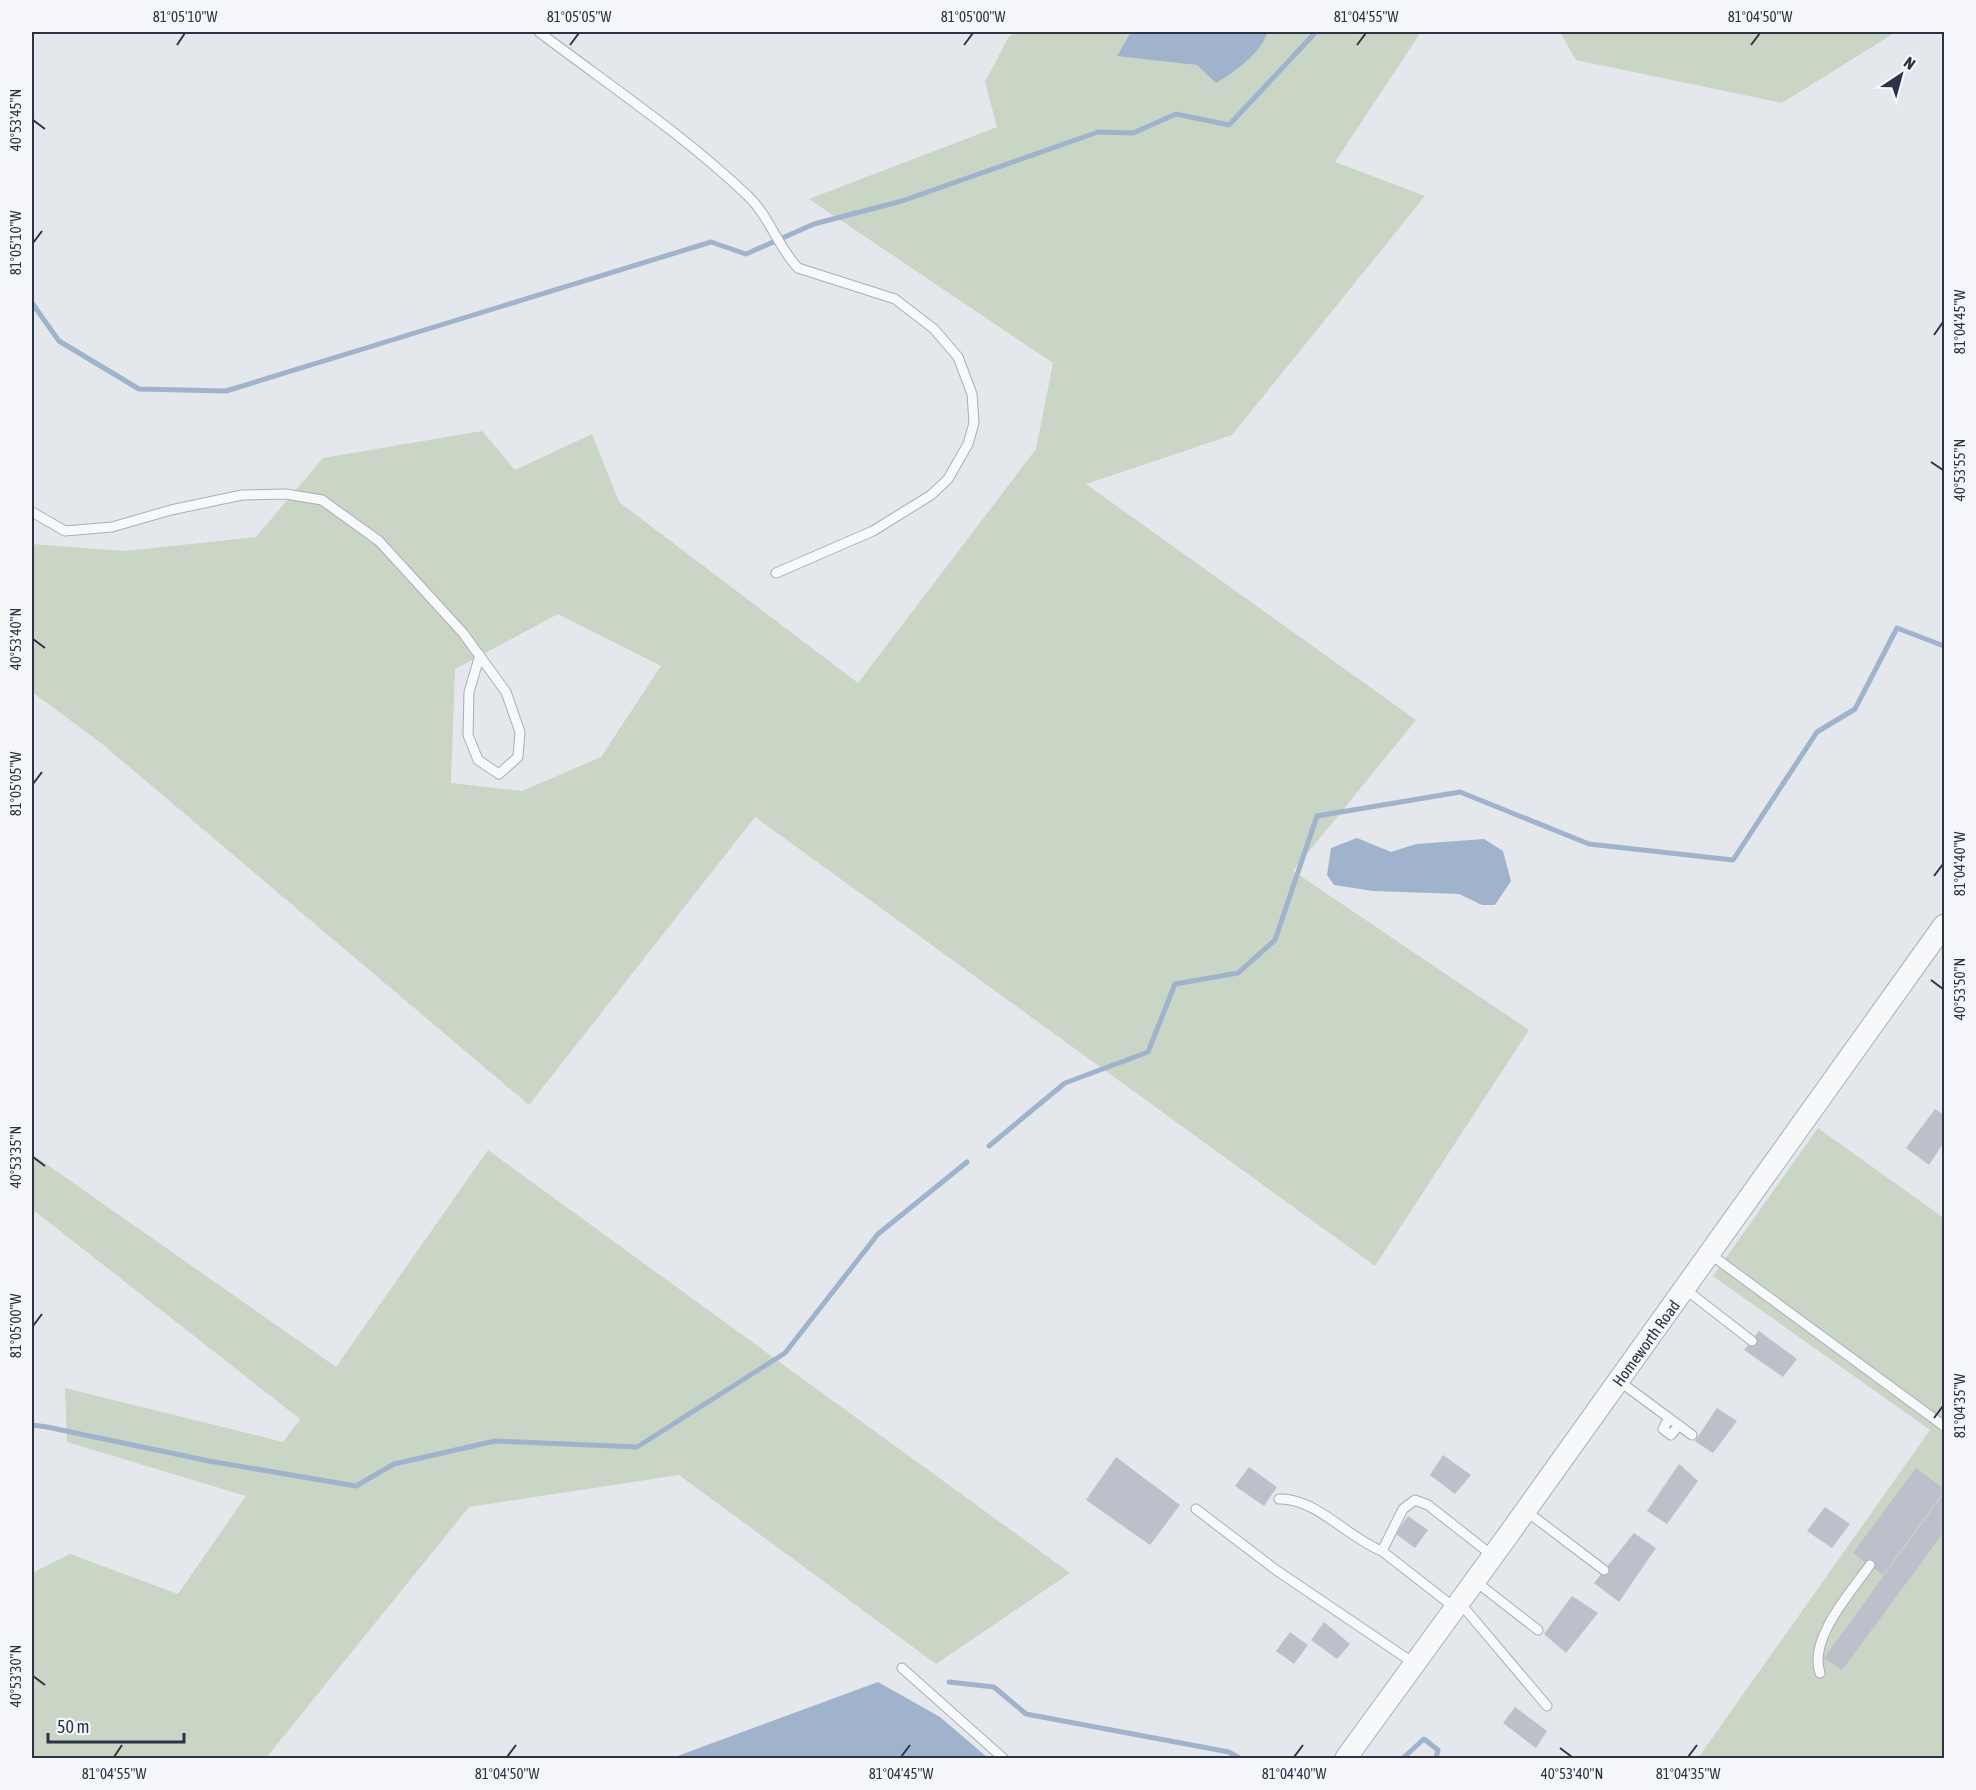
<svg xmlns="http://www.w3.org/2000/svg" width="1976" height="1790" viewBox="0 0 1976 1790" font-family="'Asap Condensed',sans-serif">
<rect width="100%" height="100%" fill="#e4e7ec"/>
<path fill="#c9d6c5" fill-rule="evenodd" d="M1016,32H1421L1335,162L1425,196L1232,435L1086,484L1416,720L1293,871L1529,1030L1375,1266L755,817L529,1105L101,743L32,692V544L125,551L256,537L323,458L482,431L515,470L592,434L619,502L858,683L1036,449L1053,363L809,199L997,127L985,82L1008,38ZM558,614L661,666L601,757L522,791L451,783L455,669Z
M1560,32H1896L1782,103L1576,60Z
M1818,1128L1944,1218V1758H1698L1930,1430L1713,1276Z
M488,1150L1070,1573L936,1664L679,1475L469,1507L266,1758H32V1573L70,1554L178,1594L246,1496L67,1442L65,1388L283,1442L300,1419L32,1209V1154L336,1367Z"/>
<path fill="#9fb4cc" d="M1131,32H1267C1263,52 1233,73 1216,83L1197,65L1117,56Z
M1357,838L1391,852L1416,844L1484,839L1503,851L1511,881L1495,905H1482L1459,894L1373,891L1334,885L1327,875L1331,848Z
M878,1682L940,1717L988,1758H672Z"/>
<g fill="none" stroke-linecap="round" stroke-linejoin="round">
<path stroke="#9fb4cc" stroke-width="5" d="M32,303L59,341L139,389L226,391L711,242L746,254L814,224L902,201L1098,132L1133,133L1176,114L1229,125L1314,34L1313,32
M989,1146L1065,1083L1148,1052L1175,984L1238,973L1275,940L1317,816L1460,792L1589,844L1733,860L1817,732L1855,709L1897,628L1944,646
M32,1425L47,1427L209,1461L356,1486L394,1464L495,1441L637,1447L785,1353L878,1234L967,1162
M949,1682L994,1687L1026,1714L1229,1752L1239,1758
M1403,1758L1424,1739L1438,1750L1436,1758"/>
</g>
<path fill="#bbc0ca" d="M1935,1109L1944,1115V1142L1929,1165L1906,1148Z
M1759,1331L1797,1359L1783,1377L1744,1350Z
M1717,1408L1737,1421L1713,1453L1695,1441Z
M1443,1455L1471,1475L1455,1494L1430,1475Z
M1116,1457L1180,1505L1150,1545L1086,1500Z
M1679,1464L1698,1481L1667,1524L1647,1511Z
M1249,1467L1277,1487L1264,1506L1235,1486Z
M1916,1468L1944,1489V1491L1883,1575L1853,1553Z
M1944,1493V1532L1842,1670L1824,1658Z
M1825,1507L1850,1524L1832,1548L1807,1531Z
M1408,1516L1428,1530L1415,1548L1396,1534Z
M1634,1533L1656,1548L1619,1602L1594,1583Z
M1572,1596L1598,1613L1566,1653L1544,1634Z
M1324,1622L1350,1644L1337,1659L1311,1640Z
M1290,1632L1308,1645L1294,1664L1276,1651Z
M1515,1707L1547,1731L1536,1748L1503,1723Z"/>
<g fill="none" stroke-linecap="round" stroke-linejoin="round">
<defs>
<path id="service" d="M539,32C609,85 684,135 748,196C769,216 778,247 798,268L895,299L934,329L958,357L972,394L974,423L968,444L948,479L931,495L873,531L776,573
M32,512L65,531L112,527L171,510L242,495L286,494L322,500L379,541L463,633L506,692L520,732L518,757L499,774L478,760L468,735L469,692L480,655
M1710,1254L1944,1426
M1685,1289L1752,1341
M1619,1381L1692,1435
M1669,1418L1663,1429L1671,1435L1679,1425
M1279,1499C1316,1498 1348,1538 1382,1551
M1196,1509L1276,1570L1415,1664
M1526,1511L1604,1570
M1475,1581L1538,1630
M1460,1603L1547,1706
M1455,1608L1382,1551L1403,1509L1415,1500L1428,1505L1493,1556
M902,1668L1003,1758
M1820,1673C1808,1639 1851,1592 1870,1565"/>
<path id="tertiary" d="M1346,1758L1506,1538L1944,925"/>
</defs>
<use href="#service" stroke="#a9aeb7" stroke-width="11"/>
<use href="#tertiary" stroke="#a9aeb7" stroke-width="23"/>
<use href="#service" stroke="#f7f8fa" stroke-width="9"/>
<use href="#tertiary" stroke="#f7f8fa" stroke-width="21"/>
</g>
<path fill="none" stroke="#2b3445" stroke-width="2" d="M177,45L185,33M570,45L579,33M964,45L973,33M1357,45L1366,33M1751,45L1760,33M33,120L45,129M33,243L42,231M1934,335L1943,322M1931,462L1943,470M33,639L45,648M33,784L42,772M1934,876L1943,864M1931,980L1943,989M33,1157L45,1166M33,1326L42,1314M1934,1418L1943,1406M33,1676L45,1685M1560,1748L1572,1757M114,1757L122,1745M507,1757L516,1745M901,1757L910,1745M1294,1757L1303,1745M1688,1757L1697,1745"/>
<g text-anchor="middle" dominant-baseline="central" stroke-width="5" stroke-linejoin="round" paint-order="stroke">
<g font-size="16" fill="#2b3445" stroke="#f4f6f9">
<text transform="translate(1646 1343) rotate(-54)">Homeworth Road</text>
</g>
</g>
<rect width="1976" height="1790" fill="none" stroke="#f4f6f9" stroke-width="66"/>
<g transform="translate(1901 75) rotate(36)" stroke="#f4f6f9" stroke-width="4.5" paint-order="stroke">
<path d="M0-4.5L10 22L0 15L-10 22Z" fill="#2b3445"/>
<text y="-9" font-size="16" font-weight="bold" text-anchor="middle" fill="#2b3445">N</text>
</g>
<path d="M48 1733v9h136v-9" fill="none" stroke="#2b3445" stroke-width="3"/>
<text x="57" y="1733" font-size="18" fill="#2b3445" stroke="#f4f6f9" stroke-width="4.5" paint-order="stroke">50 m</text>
<rect x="33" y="33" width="1910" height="1724" fill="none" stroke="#2b3445" stroke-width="2"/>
<g font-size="15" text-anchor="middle" fill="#2b3445">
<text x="185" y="22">81°05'10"W</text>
<text x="579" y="22">81°05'05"W</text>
<text x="973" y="22">81°05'00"W</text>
<text x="1366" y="22">81°04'55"W</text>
<text x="1760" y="22">81°04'50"W</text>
<text transform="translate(16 120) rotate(-90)" y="5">40°53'45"N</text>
<text transform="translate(16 243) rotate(-90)" y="5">81°05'10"W</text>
<text transform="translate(1960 322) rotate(-90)" y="5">81°04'45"W</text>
<text transform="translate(1960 470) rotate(-90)" y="5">40°53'55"N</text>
<text transform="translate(16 639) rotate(-90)" y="5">40°53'40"N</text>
<text transform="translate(16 784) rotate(-90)" y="5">81°05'05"W</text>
<text transform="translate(1960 864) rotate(-90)" y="5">81°04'40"W</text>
<text transform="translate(1960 989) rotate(-90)" y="5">40°53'50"N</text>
<text transform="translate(16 1157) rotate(-90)" y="5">40°53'35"N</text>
<text transform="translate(16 1326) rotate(-90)" y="5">81°05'00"W</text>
<text transform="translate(1960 1406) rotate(-90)" y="5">81°04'35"W</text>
<text transform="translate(16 1676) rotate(-90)" y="5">40°53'30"N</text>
<text x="114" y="1779">81°04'55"W</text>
<text x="507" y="1779">81°04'50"W</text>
<text x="901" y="1779">81°04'45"W</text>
<text x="1294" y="1779">81°04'40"W</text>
<text x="1572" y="1779">40°53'40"N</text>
<text x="1688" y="1779">81°04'35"W</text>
</g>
</svg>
